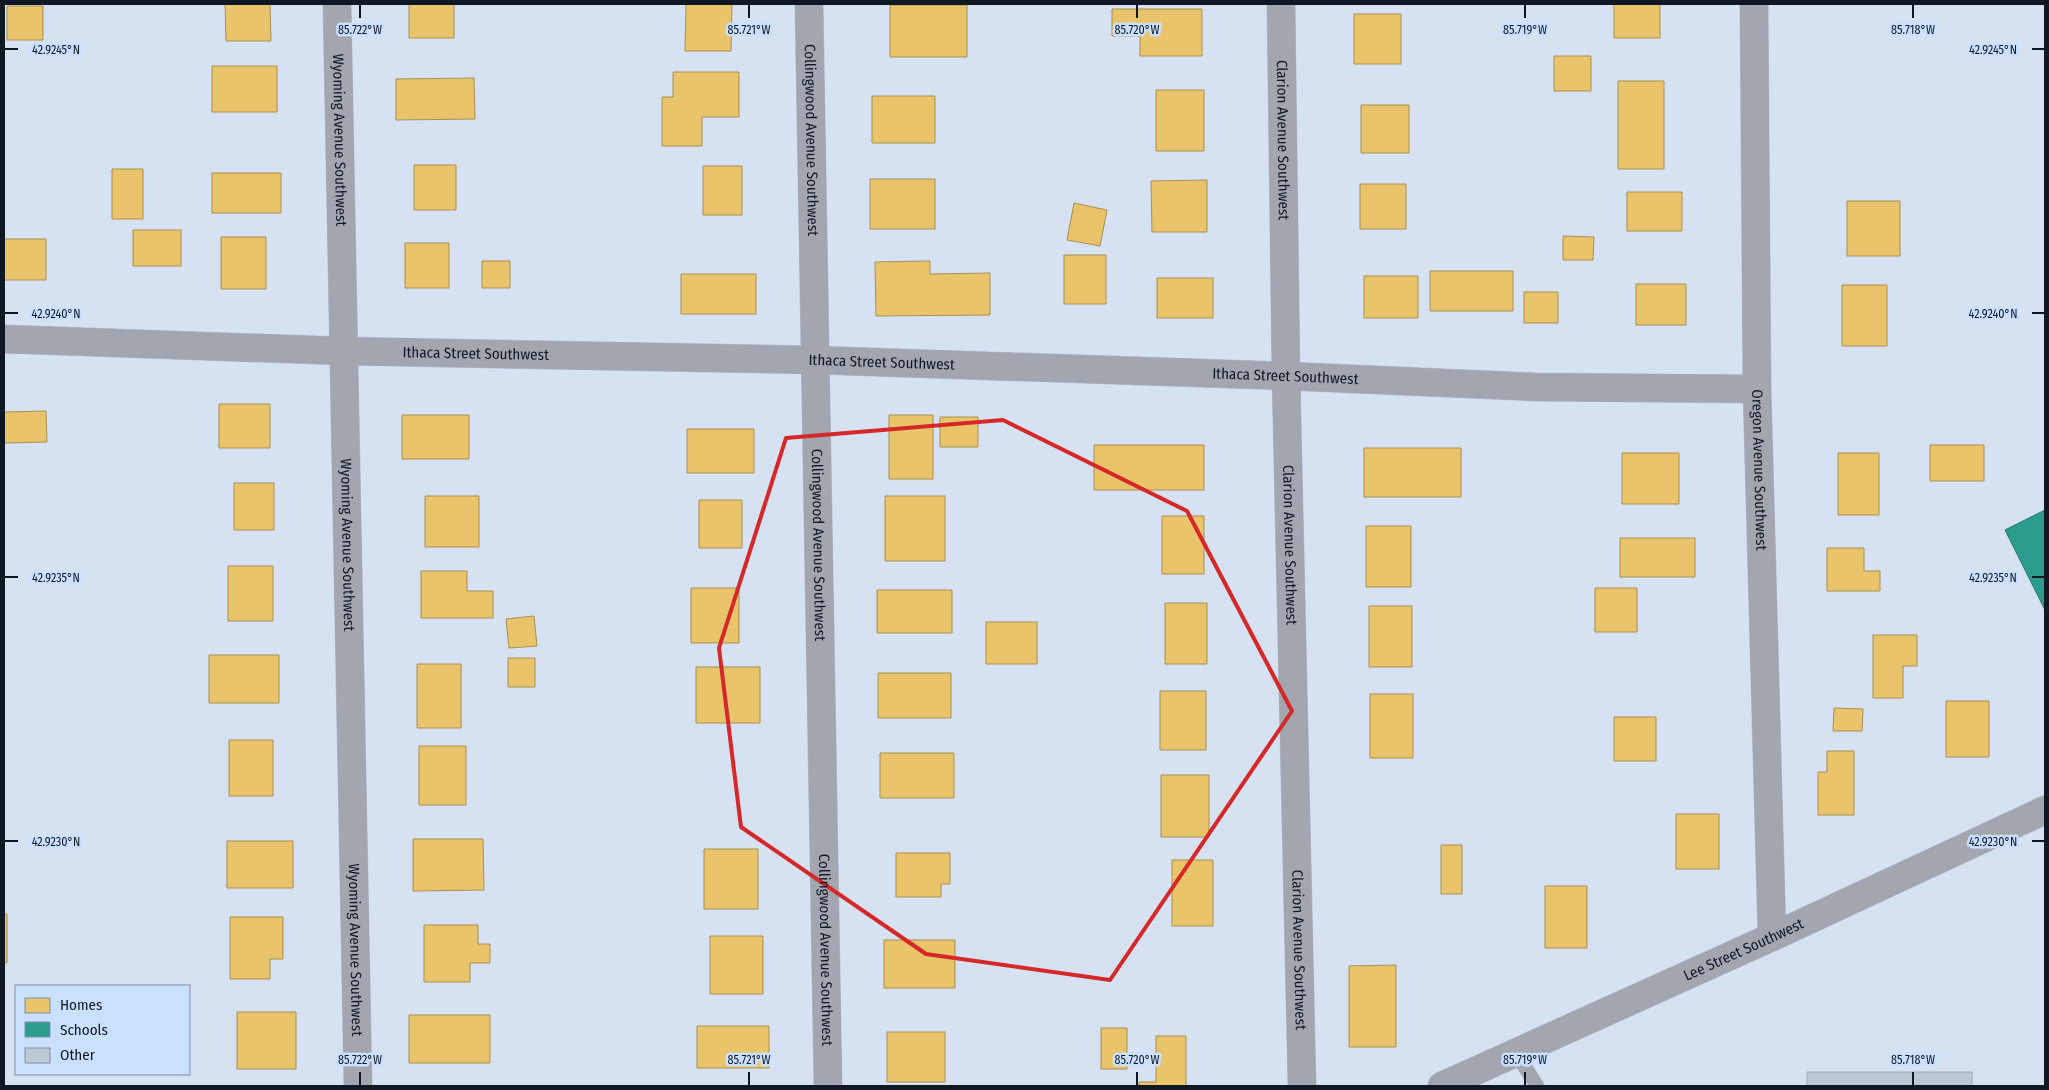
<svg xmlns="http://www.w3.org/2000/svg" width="2049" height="1090" viewBox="0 0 2049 1090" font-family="'Fira Sans Condensed',sans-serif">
<rect width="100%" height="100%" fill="#d6e2f2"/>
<path fill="#e9c46a" stroke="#a89055" d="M225,4H270L271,41H226Z
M409,4H454V38H409Z
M686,4H732L731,51H685Z
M1614,4H1660V38H1614Z
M890,5H967V57H890Z
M7,6H43V40H7Z
M1112,9H1202V56H1140V36H1112Z
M1354,14H1401V64H1354Z
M1554,56H1591V91H1554Z
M212,66H277V112H212Z
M673,72H739V117H702V146H662V97H673Z
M474,78L475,119L396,120V79Z
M1618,81H1664V169H1618Z
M1156,90H1204V151H1156Z
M872,96H935V143H872Z
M1361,105H1409V153H1361Z
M414,165H456V210H414Z
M703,166H742V215H703Z
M112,169H143V219H112Z
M212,173H281V213H212Z
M870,179H935V229H870Z
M1207,180V232H1152L1151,181Z
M1360,184H1406V229H1360Z
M1627,192H1682V231H1627Z
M1847,201H1900V256H1847Z
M1074,203L1107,210L1100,246L1067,240Z
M133,230H181V266H133Z
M1563,236L1594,237L1593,260H1563Z
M221,237H266V289H221Z
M4,239H46V280H4Z
M405,243H449V288H405Z
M1064,255H1106V304H1064Z
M482,261H510V288H482Z
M930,261V274L990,273V315L876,316L875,262Z
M1430,271H1513V311H1430Z
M681,274H756V314H681Z
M1364,276H1418V318H1364Z
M1157,278H1213V318H1157Z
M1636,284H1686V325H1636Z
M1842,285H1887V346H1842Z
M1524,292H1558V323H1524Z
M219,404H270V448H219Z
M46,411L47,442L4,443V412Z
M402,415H469V459H402Z
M889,415H933V479H889Z
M940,417H978V447H940Z
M687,429H754V473H687Z
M1094,445H1204V490H1094Z
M1930,445H1984V481H1930Z
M1364,448H1461V497H1364Z
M1622,453H1679V504H1622Z
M1838,453H1879V515H1838Z
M234,483H274V530H234Z
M425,496H479V547H425Z
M885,496H945V561H885Z
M699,500H742V548H699Z
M1162,516H1204V574H1162Z
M1366,526H1411V587H1366Z
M1620,538H1695V577H1620Z
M1827,548H1864V571H1880V591H1827Z
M228,566H273V621H228Z
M421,571H467V591H493V618H421Z
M691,588H739V643H691Z
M1595,588H1637V632H1595Z
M877,590H952V633H877Z
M1165,603H1207V664H1165Z
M1369,606H1412V667H1369Z
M534,616L537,646L509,648L506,619Z
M986,622H1037V664H986Z
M1873,635H1917V666H1903V698H1873Z
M209,655H279V703H209Z
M508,658H535V687H508Z
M417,664H461V728H417Z
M696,667H760V723H696Z
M878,673H951V718H878Z
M1160,691H1206V750H1160Z
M1370,694H1413V758H1370Z
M1946,701H1989V757H1946Z
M1834,708L1863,709L1862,731H1833Z
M1614,717H1656V761H1614Z
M229,740H273V796H229Z
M419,746H466V805H419Z
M1827,751H1854V815H1818V772H1827Z
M880,753H954V798H880Z
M1161,775H1209V837H1161Z
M1676,814H1719V869H1676Z
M413,839H483L484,890L413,891Z
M227,841H293V888H227Z
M1441,845H1462V894H1441Z
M704,849H758V909H704Z
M896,853H950V884H941V897H896Z
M1172,860H1213V926H1172Z
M1545,886H1587V948H1545Z
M4,914H7V963H4Z
M230,917H283V959H270V979H230Z
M424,925H478V944H490V963H470V982H424Z
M710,936H763V994H710Z
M884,940H955V988H884Z
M1396,965V1047H1349V966Z
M237,1012H296V1069H237Z
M409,1015H490V1063H409Z
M697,1026H769V1068H697Z
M1101,1028H1127V1069H1101Z
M887,1032H945V1082H887Z
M1156,1036H1186V1086H1139V1082H1156Z"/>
<path fill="#2a9d8f" stroke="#22756f" d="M2045,510V610L2005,530Z"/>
<path fill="#bdcad5" stroke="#9daab4" d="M1807,1072H1972V1086H1807Z"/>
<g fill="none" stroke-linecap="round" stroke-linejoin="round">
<defs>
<path id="lane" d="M1516,1053L1537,1086"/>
<g id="street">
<path id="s1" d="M337,4L358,1086"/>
<path id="s2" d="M809,4L828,1086"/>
<path id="s3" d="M1281,4L1286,376L1302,1086"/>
<path id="s4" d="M1754,4L1757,389L1772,937"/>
<path id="s5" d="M4,339L343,351L814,360L1286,376L1536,387L1757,389"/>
<path id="s6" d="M1442,1086L1772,937L2045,810"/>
</g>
</defs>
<use href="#lane" stroke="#b5beca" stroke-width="15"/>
<use href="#street" stroke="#b5beca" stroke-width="29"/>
<use href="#lane" stroke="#a2a6ae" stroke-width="14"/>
<use href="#street" stroke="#a2a6ae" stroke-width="28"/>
</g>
<path fill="none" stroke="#d62828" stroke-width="4" stroke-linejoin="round" d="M1003,420L1187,511L1292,711L1110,980L926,954L741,827L719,648L786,438Z"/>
<path fill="none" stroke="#101823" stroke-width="2" d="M360,5V18M749,5V18M1137,5V18M1525,5V18M1913,5V18M5,49H18M2032,49H2044M5,313H18M2032,313H2044M5,577H18M2032,577H2044M5,841H18M2032,841H2044M360,1072V1085M749,1072V1085M1137,1072V1085M1525,1072V1085M1913,1072V1085"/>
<g text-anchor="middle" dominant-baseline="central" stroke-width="5" stroke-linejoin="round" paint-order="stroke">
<g font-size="15" fill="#101823" stroke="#c9e0ff">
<text stroke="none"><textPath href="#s1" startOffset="136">Wyoming Avenue Southwest</textPath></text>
<text stroke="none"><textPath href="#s2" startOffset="136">Collingwood Avenue Southwest</textPath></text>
<text stroke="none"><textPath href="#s3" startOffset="136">Clarion Avenue Southwest</textPath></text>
<text stroke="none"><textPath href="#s5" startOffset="472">Ithaca Street Southwest</textPath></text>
<text stroke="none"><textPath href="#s5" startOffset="878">Ithaca Street Southwest</textPath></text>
<text stroke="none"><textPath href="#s5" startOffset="1282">Ithaca Street Southwest</textPath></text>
<text stroke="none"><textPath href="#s4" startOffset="466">Oregon Avenue Southwest</textPath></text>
<text stroke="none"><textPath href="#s1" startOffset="541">Wyoming Avenue Southwest</textPath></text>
<text stroke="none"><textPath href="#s2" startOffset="541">Collingwood Avenue Southwest</textPath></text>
<text stroke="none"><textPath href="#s3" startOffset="541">Clarion Avenue Southwest</textPath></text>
<text stroke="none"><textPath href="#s6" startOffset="331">Lee Street Southwest</textPath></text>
<text stroke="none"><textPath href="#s1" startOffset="946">Wyoming Avenue Southwest</textPath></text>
<text stroke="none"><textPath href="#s2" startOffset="946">Collingwood Avenue Southwest</textPath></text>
<text stroke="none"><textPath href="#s3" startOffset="946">Clarion Avenue Southwest</textPath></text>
</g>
</g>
<g font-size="12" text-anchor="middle" fill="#101823" stroke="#c9e0ff" stroke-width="5" stroke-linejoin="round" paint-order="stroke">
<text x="360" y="34">85.722°W</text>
<text x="749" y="34">85.721°W</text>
<text x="1137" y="34">85.720°W</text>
<text x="1525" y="34">85.719°W</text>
<text x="1913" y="34">85.718°W</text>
<text x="56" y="54">42.9245°N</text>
<text x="1993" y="54">42.9245°N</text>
<text x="56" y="318">42.9240°N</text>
<text x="1993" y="318">42.9240°N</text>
<text x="56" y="582">42.9235°N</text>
<text x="1993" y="582">42.9235°N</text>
<text x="56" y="846">42.9230°N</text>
<text x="1993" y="846">42.9230°N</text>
<text x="360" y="1064">85.722°W</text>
<text x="749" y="1064">85.721°W</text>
<text x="1137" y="1064">85.720°W</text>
<text x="1525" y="1064">85.719°W</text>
<text x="1913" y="1064">85.718°W</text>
</g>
<rect width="2049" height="1090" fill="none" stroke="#101823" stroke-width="10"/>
<rect x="15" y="985" width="175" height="90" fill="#c9e0ff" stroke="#7f90a7"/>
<rect x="25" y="998" width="25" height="15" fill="#e9c46a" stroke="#7f90a7"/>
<text x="60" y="1010" font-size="15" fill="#101823">Homes</text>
<rect x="25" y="1022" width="25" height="15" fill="#2a9d8f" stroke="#7f90a7"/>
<text x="60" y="1035" font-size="15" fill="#101823">Schools</text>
<rect x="25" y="1048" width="25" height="15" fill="#bdcad5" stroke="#7f90a7"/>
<text x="60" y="1060" font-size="15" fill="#101823">Other</text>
</svg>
